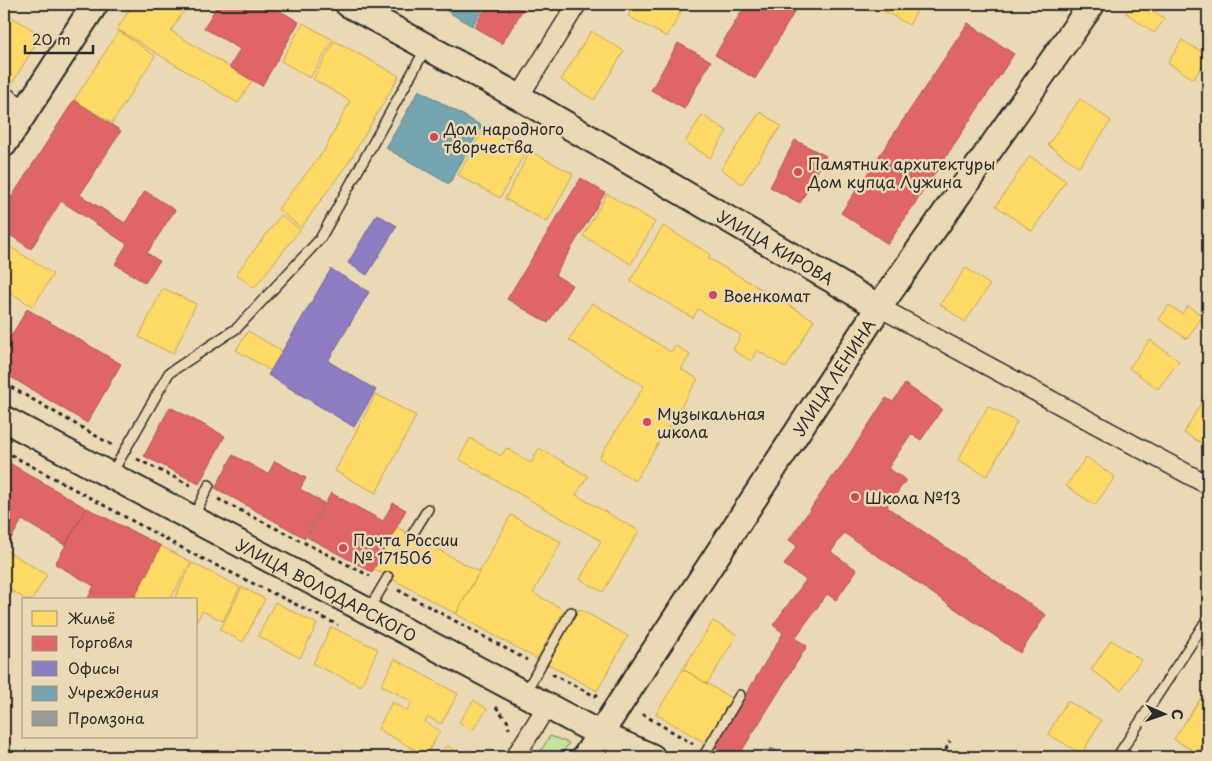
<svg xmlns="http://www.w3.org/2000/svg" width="1212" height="761" viewBox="0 0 1212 761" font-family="'Playpen Sans',sans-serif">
<rect width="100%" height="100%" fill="#ebd9b6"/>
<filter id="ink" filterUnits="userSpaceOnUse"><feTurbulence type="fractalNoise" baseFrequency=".02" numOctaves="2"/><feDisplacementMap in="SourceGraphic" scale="10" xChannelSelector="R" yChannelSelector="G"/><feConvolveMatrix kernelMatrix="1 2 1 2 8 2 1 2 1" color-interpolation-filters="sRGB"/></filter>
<g filter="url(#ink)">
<path fill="#c5e39b" stroke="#788763" d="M550,736L569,743L560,757H537Z"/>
<path fill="#ffd966" stroke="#bfa554" d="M133,4H188L171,31L252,81L238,103L117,29Z
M635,4H685L667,37L628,16Z
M872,4H921L909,25Z
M1132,4H1144L1165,19L1154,33L1126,13Z
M4,12L41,35L10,87L4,83Z
M303,23L333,40L310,78L281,61Z
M119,31L155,56L112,123L74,100Z
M591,31L624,51L594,100L561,80Z
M1182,40L1208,56L1194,79L1168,63Z
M335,41L399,76L350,160L301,228L278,209L324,151L350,101L313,79Z
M1080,99L1111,121L1079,167L1048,145Z
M760,112L781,126L742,184L721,169Z
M702,115L727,131L710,158L685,142Z
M485,126L527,149L500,198L458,175Z
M530,151L573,174L547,222L505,199Z
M1030,156L1066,181L1032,231L996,206Z
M607,194L655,222L631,264L583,236Z
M281,215L300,230L254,288L236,274Z
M663,226L710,254L708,258L814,320L786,368L757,350L751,361L733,350L741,335L698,309L693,318L630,281Z
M4,243L53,274L33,307L4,288Z
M966,268L990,285L965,322L940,304Z
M163,288L196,304L173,354L139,337Z
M592,303L671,352L675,345L690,355L681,369L698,379L635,481L599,458L644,386L569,340Z
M1169,305L1182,314L1188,306L1203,316L1187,339L1159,320Z
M248,331L282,351L271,371L236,350Z
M1150,340L1179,361L1158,389L1129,368Z
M1207,392L1208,393V447L1184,433Z
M376,394L416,416L376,493L335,471Z
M988,406L1017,422L987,476L958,460Z
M470,438L501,456L506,448L531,463L539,448L588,476L576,495L639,531L603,592L580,579L601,541L459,459Z
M1086,457L1115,477L1095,505L1066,486Z
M511,515L561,542L533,593L564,610L537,659L456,614Z
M397,527L479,572L456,614L374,569Z
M161,546L191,562L170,600H133Z
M4,549L47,575L32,600H27L4,586Z
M192,563L240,587L223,621L202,611L196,623V600H180L175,597Z
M242,587L265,599L243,642L220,630Z
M275,602L317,624L300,658L258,636Z
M579,609L628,636L597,691L548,664Z
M713,621L737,635L707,684L683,669Z
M331,627L378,649L361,686L313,664Z
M1111,640L1141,660L1121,690L1091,670Z
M395,659L458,694L441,724L428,717L425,722L440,731L426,756L378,729L392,702L407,711L412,702L381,685Z
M683,669L734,700L707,744L656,714Z
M1202,696L1208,700V757H1203L1174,739Z
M474,700L487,709L472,731L459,722Z
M1067,701L1101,720L1082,754L1048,734Z
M447,745L463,757H438Z"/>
<path fill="#e06666" stroke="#aa5454" d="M218,4H268L299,22L262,86L230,67L240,49L204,28Z
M488,4H526L502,44L474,27Z
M746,4H799L755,79L715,55Z
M968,23L1014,54L888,244L841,213Z
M678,43L711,61L684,109L651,90Z
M74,100L121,131L80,195L125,223L145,191L175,210L147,253L159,261L145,283L115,264L127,244L61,201L31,249L4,231V209Z
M795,140L826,156L800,203L770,187Z
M581,178L605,193L555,275L572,285L548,323L507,299Z
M27,309L121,364L87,423L4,373V348Z
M905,384L942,409L921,440L911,434L888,468L906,480L887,507L1046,615L1020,653L844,533L831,552L857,570L836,600L827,594L795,638L807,646L738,757H734L714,747L783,633L773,625L806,580L784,565L797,546L789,540L836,472L837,473L886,398L893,402Z
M170,407L225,436L199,484L144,456Z
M233,455L268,474L275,461L306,478L300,489L324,503L305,538L215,488Z
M8,462L86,508L65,545L22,520L5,549H4V468Z
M331,493L383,521L393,503L406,510L372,572L307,537Z
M87,508L161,546L133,600H87L94,586L55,564Z"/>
<path fill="#8e7cc3" stroke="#706495" d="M377,214L397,226L367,275L348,263Z
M331,269L369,292L328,361L376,390L354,427L268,375Z"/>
<path fill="#76a5af" stroke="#608087" d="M435,4H486L472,26Z
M419,90L482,126L449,184L386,148Z"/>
<path fill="#999" stroke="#787878" d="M771,748L787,757H765Z"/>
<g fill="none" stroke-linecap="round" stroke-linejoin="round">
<defs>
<path id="lane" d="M112,473L169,373L237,328L320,239L426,48
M194,516L209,485
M412,535L428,509
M368,611L388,577
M525,693L571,612
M703,757L740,695
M1117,757L1208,618"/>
<path id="street" d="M4,96L26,110
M519,97L577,4
M879,307L1208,485
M515,757L547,706"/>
<g id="secondary">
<path id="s1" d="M348,4L519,97L879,307"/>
<path d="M4,144L95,4"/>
<path id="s2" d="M4,419L600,734L652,757"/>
<path id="s3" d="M585,757L879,307L1092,4"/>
</g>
</defs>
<use href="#lane" stroke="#2b2b2b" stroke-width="12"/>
<use href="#street" stroke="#2b2b2b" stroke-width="21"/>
<use href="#secondary" stroke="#2b2b2b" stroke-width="29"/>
<path stroke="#2b2b2b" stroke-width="3" stroke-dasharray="4 4" stroke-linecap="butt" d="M4,383L112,445
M4,451L197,556L338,625
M137,459L192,486
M218,499L370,576
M398,590L527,660
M552,674L595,696L598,694
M496,707L508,722L509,729
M644,713V715L693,744
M942,757L950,741"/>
<use href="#lane" stroke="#ebd9b6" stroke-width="9"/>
<use href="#street" stroke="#ebd9b6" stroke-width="18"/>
<use href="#secondary" stroke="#ebd9b6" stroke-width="25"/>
</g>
</g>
<g fill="#d1495b" stroke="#ebd9b6" stroke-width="2">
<circle cx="434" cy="137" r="5"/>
<circle cx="798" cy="172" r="5"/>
<circle cx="713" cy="295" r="5"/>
<circle cx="647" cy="422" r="5"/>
<circle cx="855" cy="497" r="5"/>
<circle cx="343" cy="548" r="5"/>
</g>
<g text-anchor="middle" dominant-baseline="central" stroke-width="5" stroke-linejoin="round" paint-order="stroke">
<g font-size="16" fill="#2b2b2b" stroke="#ebd9b6" text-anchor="start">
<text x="444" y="128">Дом народного<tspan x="444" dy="18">творчества</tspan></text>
<text x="808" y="163">Памятник архитектуры<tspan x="808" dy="18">Дом купца Лужина</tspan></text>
<text x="723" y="295">Военкомат</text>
<text x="657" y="413">Музыкальная<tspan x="657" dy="18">школа</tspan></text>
<text x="865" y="497">Школа №13</text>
<text x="353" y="539">Почта России<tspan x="353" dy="18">№ 171506</tspan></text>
</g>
<g font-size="16" fill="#2b2b2b" stroke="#ebd9b6">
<text stroke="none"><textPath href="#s1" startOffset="492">УЛИЦА КИРОВА</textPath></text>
<text stroke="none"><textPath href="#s3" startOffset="454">УЛИЦА ЛЕНИНА</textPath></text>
<text stroke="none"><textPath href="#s2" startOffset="365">УЛИЦА ВОЛОДАРСКОГО</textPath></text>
</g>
</g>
<rect width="1212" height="761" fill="none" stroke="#ebd9b6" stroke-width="20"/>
<rect x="10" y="10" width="1192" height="741" fill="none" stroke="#2b2b2b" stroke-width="2" filter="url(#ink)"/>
<rect x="22" y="598" width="175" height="140" fill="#ebd9b6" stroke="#9e937e"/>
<rect x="32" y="611" width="25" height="15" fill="#ffd966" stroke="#9e937e"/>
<text x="68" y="624" font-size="15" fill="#2b2b2b">Жильё</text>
<rect x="32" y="636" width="25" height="15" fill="#e06666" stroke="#9e937e"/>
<text x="68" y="648" font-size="15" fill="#2b2b2b">Торговля</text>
<rect x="32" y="661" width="25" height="15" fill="#8e7cc3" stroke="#9e937e"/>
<text x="68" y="674" font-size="15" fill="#2b2b2b">Офисы</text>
<rect x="32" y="686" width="25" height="15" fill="#76a5af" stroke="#9e937e"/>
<text x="68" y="698" font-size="15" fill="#2b2b2b">Учреждения</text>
<rect x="32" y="711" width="25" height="15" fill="#999999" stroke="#9e937e"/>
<text x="68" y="724" font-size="15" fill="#2b2b2b">Промзона</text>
<g transform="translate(1164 714) rotate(92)" stroke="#ebd9b6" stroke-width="4" paint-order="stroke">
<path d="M0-4L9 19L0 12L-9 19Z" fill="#2b2b2b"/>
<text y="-8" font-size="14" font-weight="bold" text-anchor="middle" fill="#2b2b2b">С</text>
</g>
<path d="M25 45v8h68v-8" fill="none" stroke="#2b2b2b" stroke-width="2.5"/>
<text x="32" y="45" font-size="15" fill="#2b2b2b" stroke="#ebd9b6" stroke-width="4" paint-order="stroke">20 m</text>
</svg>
